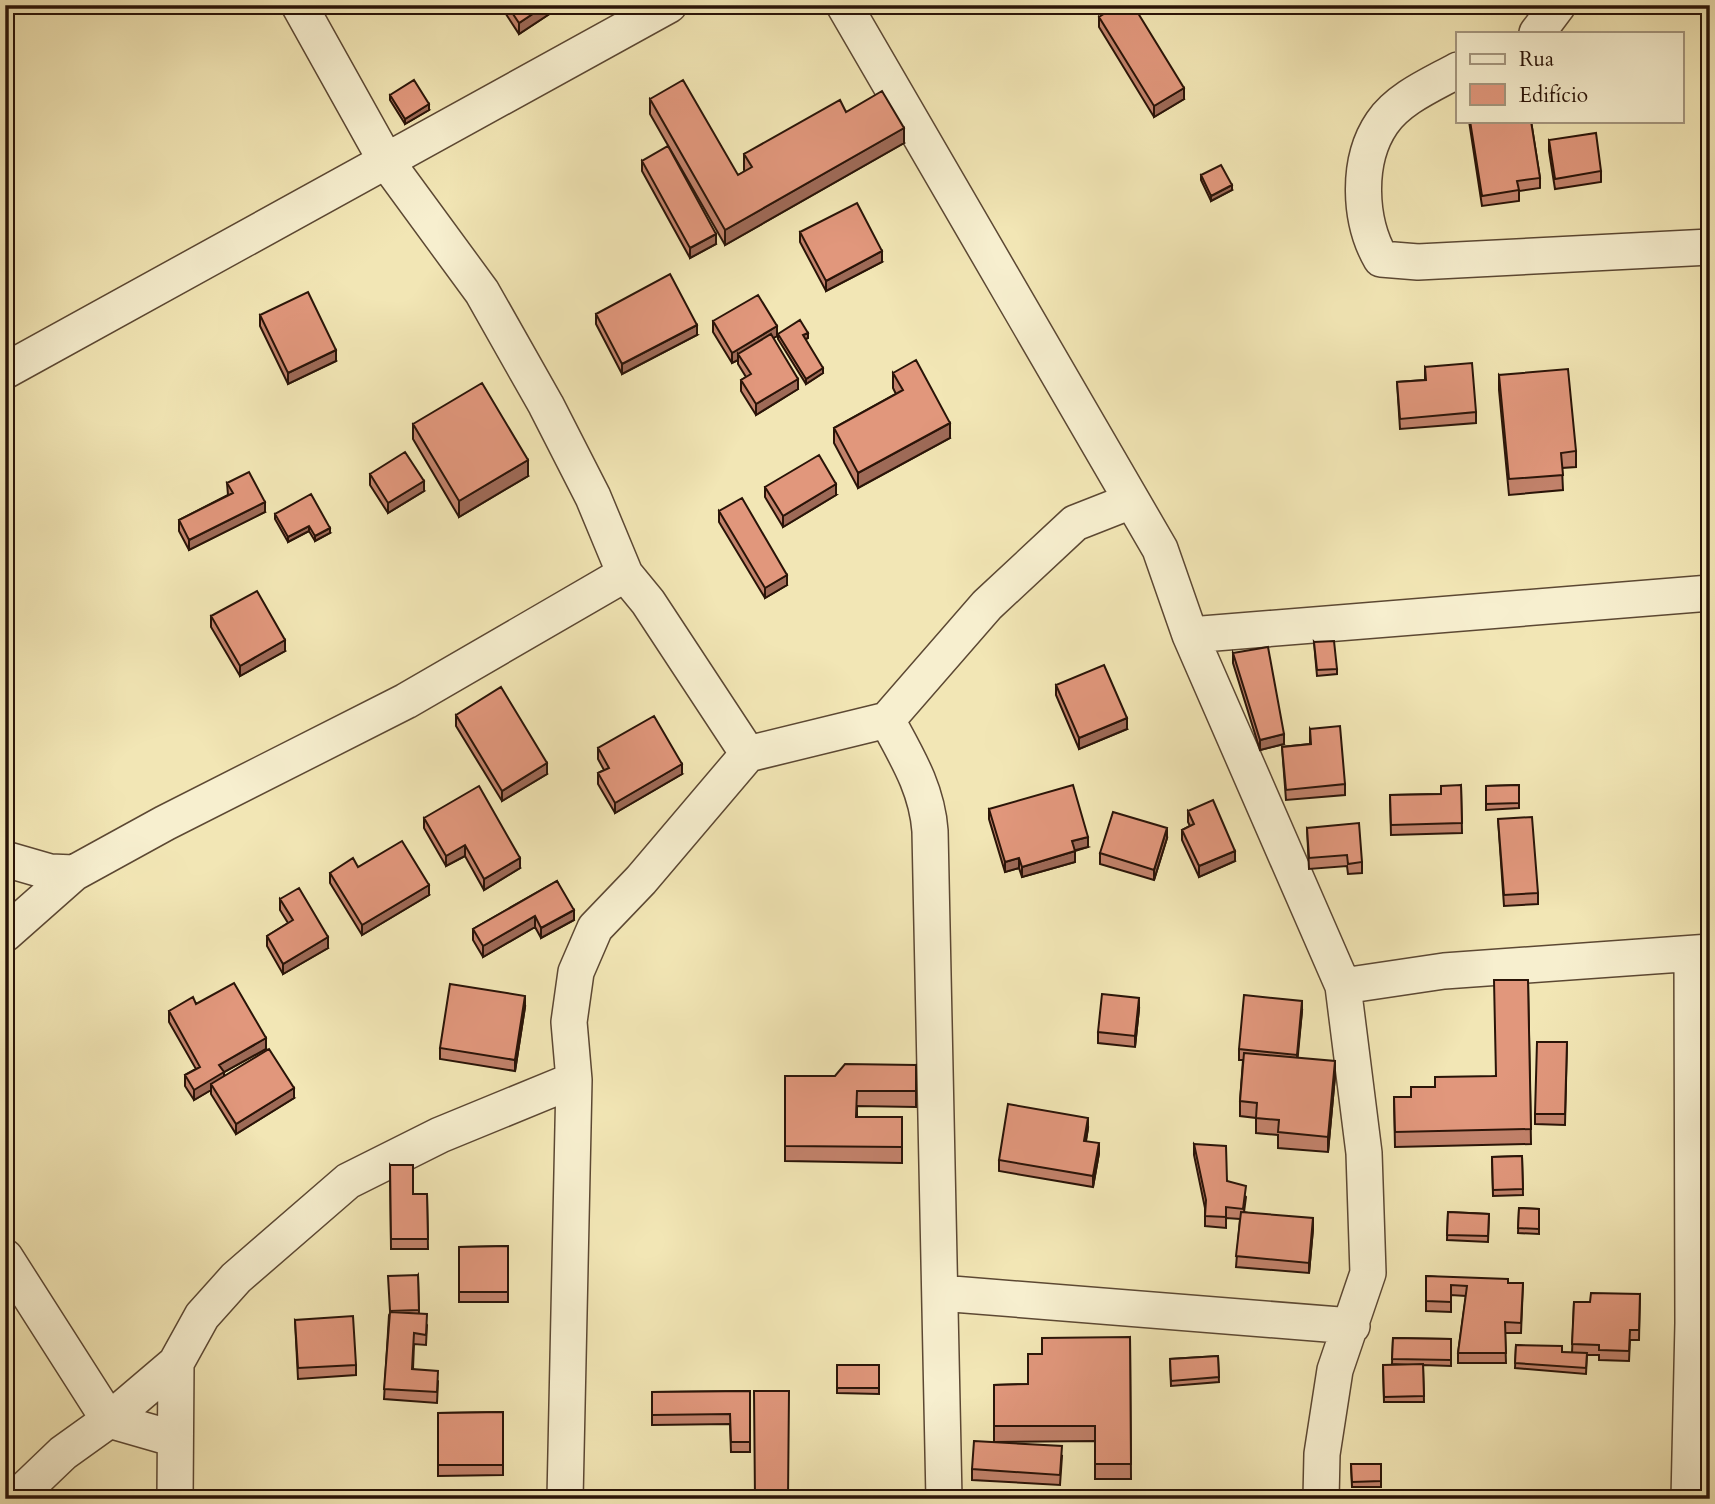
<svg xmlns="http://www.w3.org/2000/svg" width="1715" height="1504" viewBox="0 0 1715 1504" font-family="Cardo,serif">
<rect width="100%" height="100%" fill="#f2e6b5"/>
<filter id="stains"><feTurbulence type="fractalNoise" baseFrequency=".00286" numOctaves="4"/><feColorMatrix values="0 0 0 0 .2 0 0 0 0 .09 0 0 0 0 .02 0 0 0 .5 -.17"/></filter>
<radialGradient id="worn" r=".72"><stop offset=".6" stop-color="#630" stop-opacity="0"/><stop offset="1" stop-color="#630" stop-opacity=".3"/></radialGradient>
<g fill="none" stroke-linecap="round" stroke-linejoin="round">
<defs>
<path id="minor" d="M299,5L386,161L482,292L546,405L593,497L625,574L648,602L748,754
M844,5L1160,549L1190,635L1343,986L1364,1153L1368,1273L1335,1370L1322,1454L1321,1499
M1537,33L1558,5
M1458,70C1433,84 1399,98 1382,123C1356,161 1359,221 1381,259L1418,262L1710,247
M5,371L669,5
M1190,635L1710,593
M887,720C907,757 927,789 930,831L944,1499
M5,859L50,872L74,873L165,823L406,701L625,574
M5,934L74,873
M1343,986L1444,971L1710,952
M5,1257L109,1420L175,1439
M940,1293L1352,1326
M15,1499L63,1453L109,1420L176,1363L202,1316L236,1278L348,1181L440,1135L574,1080
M175,1499L176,1363
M565,1499L574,1080L569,1022L576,972L595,928L641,880L748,754L887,720L987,605L1075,523L1131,501
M1689,1499L1693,1323L1692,954"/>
</defs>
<use href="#minor" stroke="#5c4833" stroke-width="38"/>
<use href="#minor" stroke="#f7efcf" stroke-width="35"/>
</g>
<path fill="#c2826b" stroke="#2a1408" stroke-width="2" d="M500,5H563L519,34Z
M1099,17L1184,99L1154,117L1099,27Z
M390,95L429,110L405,124L390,100Z
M650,99L738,175L745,171L744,170V154L846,112L904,143L725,245L650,114Z
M1469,121H1531L1540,178V188L1519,191V201L1482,206Z
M1549,140L1601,171V182L1555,189L1549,151Z
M642,161L716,244L690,258L642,171Z
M1201,175L1232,190L1211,201L1201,180Z
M800,232L882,262L826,291L800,242Z
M596,314L697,335L622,374L596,324Z
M260,315L336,361L288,384L260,326Z
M713,321L777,336L773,338L798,389L756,415L741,391V380L746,377L738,364V360L732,363L713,332Z
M778,334L808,338L805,339L823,373L806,384L778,339Z
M1425,367L1476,412V423L1400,429L1397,382L1425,380Z
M893,373L950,438L858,488L834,443V428L896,394L893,388Z
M1499,375L1576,451V467L1562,468L1563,490L1509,495L1499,390Z
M413,424L528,476L459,517L413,439Z
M370,474L424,491L388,513L370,485Z
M227,483L265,512L189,550L179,531V520L228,495Z
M765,487L836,495L783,527L765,497Z
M719,511L787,585L765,598L719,522Z
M275,514L330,533L315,541L309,531L288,542L275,519Z
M211,616L285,651L240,676L211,627Z
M1314,642L1337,669V674L1317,676Z
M1233,653L1284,744L1260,750L1233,663Z
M1056,685L1127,729L1079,749L1056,695Z
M456,715L547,774L502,801L456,726Z
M1310,729L1345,784V795L1286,800L1282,747L1310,744Z
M598,748L682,774L615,813L598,784V773L604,770L598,759Z
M1461,785L1462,833L1391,835L1390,795L1441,794Z
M1519,785V808L1486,810V786Z
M989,809L1088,847L1075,851V862L1022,877L1019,868L1005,872L989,819Z
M1188,811L1235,861L1199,877L1182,840V830L1190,826L1188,822Z
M424,818L520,868L484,890L465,856L446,866L424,828Z
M1498,819L1538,893V904L1504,906Z
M1307,828L1362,862V873L1348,874L1347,866L1309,869Z
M1167,838L1154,880L1100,864V853Z
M358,867L429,895L362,935L330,883V873Z
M557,881L574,920L541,938L535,927L483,957L473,940V929Z
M280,899L328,948L283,974L267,946V936L288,923L280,910Z
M1528,980L1531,1144L1395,1147L1394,1097H1411L1435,1087L1496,1076Z
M196,1004L266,1049L224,1072V1076L294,1098L236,1134L211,1094V1090L194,1100L185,1086V1075L196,1069L169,1022V1011Z
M525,1007L515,1071L440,1059V1048Z
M1139,1009L1135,1047L1098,1043V1032Z
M1302,1011L1297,1058L1335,1076L1328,1152L1278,1148V1135L1256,1133V1118L1240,1116V1101L1243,1060H1239V1049Z
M1567,1042L1565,1125L1535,1124V1114Z
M916,1065V1107L857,1106V1117H902V1163L785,1161V1076H835Z
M1088,1128L1086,1141L1099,1153L1093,1187L999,1171V1160Z
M1194,1144L1227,1181L1246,1197L1244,1212L1313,1229L1309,1273L1236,1267L1240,1219L1226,1218V1228L1205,1226V1208L1194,1155Z
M1522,1156L1523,1195L1493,1196L1492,1157Z
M390,1165L413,1194H427L428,1249H391Z
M1519,1208L1539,1209V1234L1518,1233Z
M1448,1212L1489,1214L1488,1242L1447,1240Z
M508,1246V1302H459V1247Z
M418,1275L419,1314L427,1325L426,1345L414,1344L413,1369L438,1381L437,1403L384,1399L389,1315Z
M1426,1276L1508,1283H1523L1521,1333H1505L1506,1363H1458V1353L1466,1296L1451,1295V1312L1426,1311Z
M1640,1294L1639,1340H1630L1629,1361L1599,1360V1355H1587L1586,1374L1515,1368L1516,1345L1562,1352L1572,1353L1574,1302H1590Z
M295,1320L356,1365V1375L298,1379Z
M1130,1337L1131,1479H1095V1441L994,1442V1385L1028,1384L1042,1354Z
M1393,1338L1451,1339V1366L1423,1365L1424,1402H1384L1383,1365H1408L1392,1364Z
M1218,1356L1219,1382L1171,1386L1170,1359Z
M837,1365H879V1394L837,1393Z
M750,1391V1452H731L730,1424L652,1425V1392Z
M503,1412V1475L438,1476V1413Z
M1062,1456L1060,1485L972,1480V1469Z
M1351,1464H1381V1487H1352Z"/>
<path fill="#9e6a57" stroke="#2a1408" stroke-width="2" d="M546,5H563L519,34V23Z
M1184,88V99L1154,117V106Z
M429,104V110L405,124V119Z
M904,128V143L725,245V230Z
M1232,185V190L1211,201V196Z
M716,234V244L690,258V248Z
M882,251V262L826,291V281Z
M697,325V335L622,374V364Z
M777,326V336L741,358L738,354V360L732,363V353Z
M808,333V338L803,340V335Z
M336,350V361L288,384V373Z
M823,368V373L806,384V379Z
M798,379V389L756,415V404Z
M950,423V438L858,488V473Z
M528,460V476L459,517V501Z
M424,481V491L388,513V503Z
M836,484V495L783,527V516Z
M265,502V512L189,550V540Z
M309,526V531L288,542V537Z
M330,528V533L315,541V536Z
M787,575V585L765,598V588Z
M285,640V651L240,676V666Z
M1127,718V729L1079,749V738Z
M1284,734V744L1260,750V740Z
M547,763V774L502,801V791Z
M682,764V774L615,813V803Z
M1167,828V838L1154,880V870Z
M1088,837V847L1072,851V841Z
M465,845V856L446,866V856Z
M1075,851V862L1022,877V867Z
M1235,851V861L1199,877V866Z
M520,858V868L484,890V879Z
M1019,858V868L1005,872V862Z
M429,885V895L362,935V925Z
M574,910V920L541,938V928Z
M535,916V927L483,957V946Z
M328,937V948L283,974V964Z
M525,996V1007L515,1071V1060Z
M1139,998V1009L1135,1047V1036Z
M1302,1001V1011L1297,1065V1055Z
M266,1038V1049L224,1072V1082L211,1084V1090L194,1100V1090L219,1065Z
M1335,1061V1076L1328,1152V1137Z
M294,1088V1098L236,1134V1124Z
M1088,1118V1128L1084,1151V1141Z
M1099,1143V1153L1093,1187V1176Z
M1313,1218V1229L1309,1273V1263Z"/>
<path fill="#e1977c" stroke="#2a1408" stroke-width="2" d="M507,5H546L519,23Z
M1118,5H1133L1184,88L1154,106L1099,17Z
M414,80L429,104L405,119L390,95Z
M683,80L738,175L752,167L744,154L840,100L846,112L882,91L904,128L725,230L650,99Z
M1470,121H1531L1540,178L1517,181L1519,190L1482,196Z
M1596,133L1601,171L1555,179L1549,140Z
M668,146L716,234L690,248L642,161Z
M1221,165L1232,185L1211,196L1201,175Z
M857,203L882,251L826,281L800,232Z
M670,274L697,325L622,364L596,314Z
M308,292L336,350L288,373L260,315Z
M758,295L777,326L732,353L713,321Z
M800,320L808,333L803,335L823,368L806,379L778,334Z
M771,334L798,379L756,404L741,380L751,374L738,354Z
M916,360L950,423L858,473L834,428L903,390L893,373Z
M1472,363L1476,412L1400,419L1397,382L1426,380L1425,367Z
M1568,369L1576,451L1561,453L1563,475L1509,479L1499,375Z
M482,383L528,460L459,501L413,424Z
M405,452L424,481L388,503L370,474Z
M819,455L836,484L783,516L765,487Z
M249,472L265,502L189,540L179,520L233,493L227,483Z
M311,494L330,528L315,536L309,526L288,537L275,514Z
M742,498L787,575L765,588L719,511Z
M257,591L285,640L240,666L211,616Z
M1334,641L1337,669L1317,670L1314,642Z
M1268,647L1284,734L1260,740L1233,653Z
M1104,665L1127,718L1079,738L1056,685Z
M501,687L547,763L502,791L456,715Z
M654,716L682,764L615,803L598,773L609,768L598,748Z
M1340,726L1345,784L1286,790L1282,747L1311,744L1310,729Z
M1073,785L1088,837L1072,841L1075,851L1022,867L1019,858L1005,862L989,809Z
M1461,785L1462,823L1391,825L1390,795L1441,794V786Z
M1519,785V803L1486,804V786Z
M479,786L520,858L484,879L465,845L446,856L424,818Z
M1213,800L1235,851L1199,866L1182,830L1194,824L1188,811Z
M1113,812L1167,828L1154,870L1100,853Z
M1532,817L1538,893L1504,895L1498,819Z
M1359,823L1362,862L1348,864L1347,855L1309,858L1307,828Z
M402,841L429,885L362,925L330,873L353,858L358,867Z
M557,881L574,910L541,928L535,916L483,946L473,929Z
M299,888L328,937L283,964L267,936L293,920L280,899Z
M1494,980H1528L1531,1129L1395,1132L1394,1097H1411V1087H1435V1077L1496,1076Z
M234,983L266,1038L219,1065L224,1072L194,1090L185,1075L200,1067L169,1011L193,997L196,1004Z
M450,984L525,996L515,1060L440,1048Z
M1102,994L1139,998L1135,1036L1098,1032Z
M1244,995L1302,1001L1297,1055L1239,1049Z
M1537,1042H1567L1565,1114H1535Z
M269,1049L294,1088L236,1124L211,1084Z
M1244,1053L1335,1061L1328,1137L1278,1132L1279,1120L1256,1118L1257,1103L1240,1101Z
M845,1064L916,1065V1091H857L856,1117H902V1147L785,1146V1076H835Z
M1008,1104L1088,1118L1084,1141L1099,1143L1093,1176L999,1160Z
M1194,1144L1226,1146L1227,1181L1246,1186L1243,1209L1226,1207V1217L1205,1216L1206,1200Z
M1522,1156L1523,1189L1493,1190L1492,1157Z
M390,1165H413V1194H427L428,1239H391Z
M1519,1208L1539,1209V1229L1518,1228Z
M1241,1212L1313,1218L1309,1263L1236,1256Z
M1448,1212L1489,1214L1488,1236L1447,1235Z
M508,1246V1292H459V1247Z
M418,1275L419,1310L390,1311L388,1276Z
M1426,1276L1508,1279V1283H1523L1521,1323L1505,1322L1506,1353H1458L1467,1286L1451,1285V1302L1426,1301Z
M1591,1293L1640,1294L1639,1330H1630L1629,1351L1599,1350V1345L1572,1344L1574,1302H1590Z
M390,1312L427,1314L426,1335L414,1333L412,1369L438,1371L437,1392L384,1389Z
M353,1316L356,1365L298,1368L295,1320Z
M1130,1337L1131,1464H1095V1426H994V1385L1028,1384V1354H1042V1338Z
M1393,1338L1451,1339V1360L1392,1359Z
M1516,1345L1562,1346V1352L1587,1353L1586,1368L1515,1363Z
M1218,1356L1219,1377L1171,1381L1170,1359Z
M1423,1364L1424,1396L1384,1397L1383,1365Z
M837,1365H879V1388H837Z
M750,1391V1442H731L730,1414L652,1415V1392Z
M754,1391H789L788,1499H755Z
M503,1412V1465H438V1413Z
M974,1441L1062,1446L1060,1475L972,1469Z
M1351,1464H1381V1481L1352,1482Z"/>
<rect width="1715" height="1504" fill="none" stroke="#f2e6b5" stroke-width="28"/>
<rect x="7" y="7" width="1701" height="1490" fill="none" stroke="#2a1408" stroke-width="3.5"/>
<rect x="14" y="14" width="1687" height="1476" fill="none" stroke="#2a1408" stroke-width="2"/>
<rect x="1456" y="32" width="228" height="91" fill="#f7efcf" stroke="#a5977f" stroke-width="2"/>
<rect x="1470" y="54" width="35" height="10" fill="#f7efcf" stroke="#a5977f" stroke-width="2"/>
<text x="1519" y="66" font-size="21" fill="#2a1408">Rua</text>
<rect x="1470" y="84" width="35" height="21" fill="#e1977c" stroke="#a5977f" stroke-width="2"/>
<text x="1519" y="102" font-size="21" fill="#2a1408">Edifício</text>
<rect width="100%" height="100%" filter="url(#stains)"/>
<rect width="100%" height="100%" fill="url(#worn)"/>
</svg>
